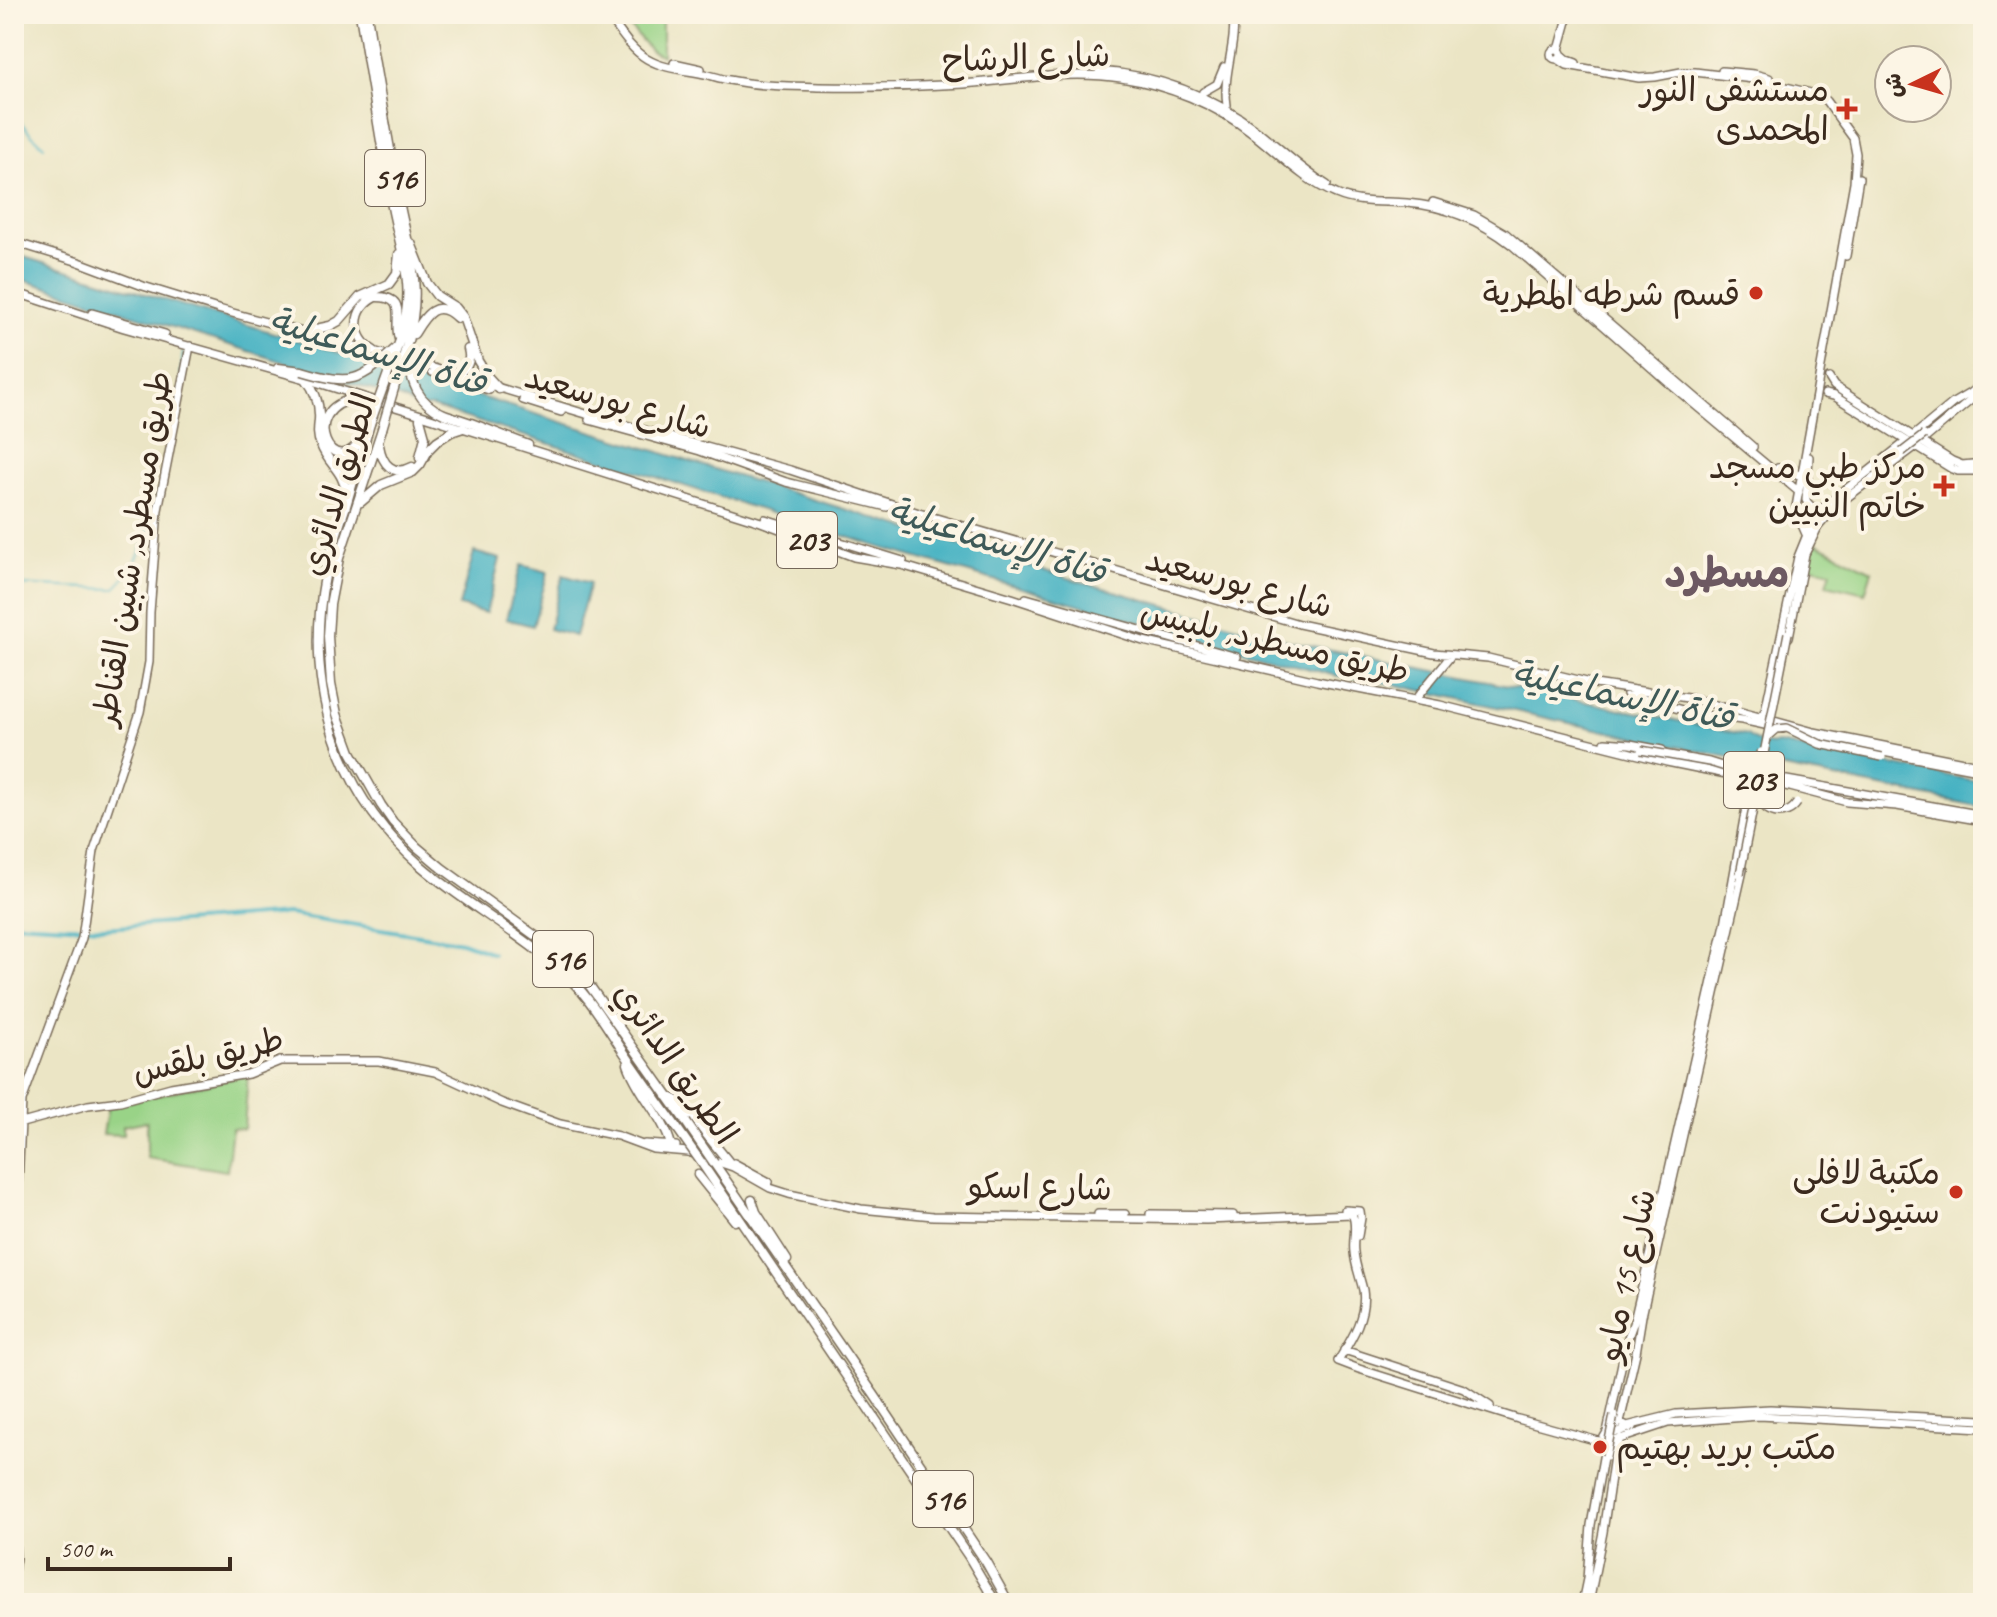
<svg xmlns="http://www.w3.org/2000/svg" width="1997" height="1617" viewBox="0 0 1997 1617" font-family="Caveat,'Playpen Sans Arabic',sans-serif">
<rect width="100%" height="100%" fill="#fcf5e5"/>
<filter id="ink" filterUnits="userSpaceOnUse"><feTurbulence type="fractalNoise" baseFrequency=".0125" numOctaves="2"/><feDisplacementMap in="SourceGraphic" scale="16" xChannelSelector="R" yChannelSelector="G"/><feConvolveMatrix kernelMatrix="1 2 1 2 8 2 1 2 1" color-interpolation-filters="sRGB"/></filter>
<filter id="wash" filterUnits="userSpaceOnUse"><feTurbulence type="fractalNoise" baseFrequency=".006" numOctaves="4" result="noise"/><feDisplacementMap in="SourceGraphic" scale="32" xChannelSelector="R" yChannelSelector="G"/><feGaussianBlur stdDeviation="1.8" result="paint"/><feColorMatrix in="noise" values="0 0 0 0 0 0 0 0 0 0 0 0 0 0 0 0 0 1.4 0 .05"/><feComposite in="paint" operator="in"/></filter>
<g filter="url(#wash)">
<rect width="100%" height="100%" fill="#ebe5c5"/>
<path fill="#99d387" stroke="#6a7e52" stroke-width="2" d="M619,14H662V56L650,50Z
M1816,543L1872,571L1865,593L1827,584L1831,571L1808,566L1814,544Z
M248,1075L244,1129L232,1128L227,1171L147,1158V1121L123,1126V1135L103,1134L108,1106Z"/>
<path fill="#46b2c3" stroke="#406e70" stroke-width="2" d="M14,254L373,363L412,379L435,383L1065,577L1289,641L1747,735C1758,743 1766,746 1779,744L1983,782V807L1688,749L1392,684L1333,675L1212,643L883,548L432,407H418L404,400L14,277Z
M474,552L500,559L486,613L459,606Z
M521,565L548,572L533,626L506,619Z
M563,575L590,583L575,636L549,629Z"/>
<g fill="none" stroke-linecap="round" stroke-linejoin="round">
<path stroke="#46b2c3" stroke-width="2" d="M14,114L31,134L44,146
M181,375L183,352
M14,585L114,589C141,565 151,525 158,491"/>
<path stroke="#46b2c3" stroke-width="4" d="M14,923L105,928L288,914L462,942L492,953"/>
</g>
</g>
<g filter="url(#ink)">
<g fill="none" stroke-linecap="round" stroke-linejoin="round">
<defs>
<path id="major" d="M607,14C619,30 630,49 647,59C664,69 686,70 705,74C713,76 721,79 729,80C758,86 789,86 819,87C868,88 915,87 964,84C1016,80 1069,70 1121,78C1168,85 1215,104 1253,134C1279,154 1304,181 1336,194C1359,204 1382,201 1407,203C1446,206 1481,221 1512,245L1670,384L1799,492
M1551 54a5 5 0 1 1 10 0a5 5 0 1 1-10 0Z
M1559,50L1569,14
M1561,54L1568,60L1576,63
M1558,59L1567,65L1639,78L1655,77L1681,72H1695L1753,79L1819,95L1826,101L1853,138L1856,154L1854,182L1796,507L1798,516L1806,534
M674,63L701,69
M1099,71C1158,75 1212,96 1258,131C1281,149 1302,170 1327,185
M1722,71L1754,74L1769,78
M1203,92L1217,84L1224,67
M1227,105C1222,74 1237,45 1233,14
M1433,202L1474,215L1505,233L1753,447
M14,242L79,262L143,286L218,309L391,356
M1846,256L1859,178
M14,292L124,328L309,380L418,414L761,522L854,557L901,565L1012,598L1143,641L1317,681L1440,705L1667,762L1790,787L1847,802L1897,806L1983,821
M92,313L165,334
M407,360L586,414L790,470L919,513L1299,624L1434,653L1488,658L1595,684L1694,699L1814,732L1983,766
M432,372L489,390
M1829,378L1834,386L1952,461L1962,465L1983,463
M1825,394L1834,396L1952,469L1958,471H1983
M523,400L561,412
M589,420L700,451L786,482L887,507
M1913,436L1953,403L1970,393L1983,382
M1921,442L1983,390
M1809,457L1806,500C1810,508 1817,510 1825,507
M1778,468L1789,475L1801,474
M1798,517L1804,518L1809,516L1813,507
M765,519L903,561
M1026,598L1237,657
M1789,637L1805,554L1818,527L1837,505L1915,447
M1627,694L1696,714L1742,720L1783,729
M1418,696L1449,658
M1759,718L1765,711L1798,557L1809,530L1820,513L1836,497L1907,441
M1806,735L1836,743L1983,771
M1605,742L1630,744L1662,750
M1740,770L1764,776L1983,815
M1746,792L1748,787L1752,785L1759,788L1761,792
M22,1123L88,1105L120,1101L171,1087L248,1074L280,1061H379L435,1072L502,1103L560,1124L618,1136L653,1149L688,1152L733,1167L770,1188L789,1194L861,1209L933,1216L1206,1220L1352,1214C1358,1225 1352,1239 1354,1252C1355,1265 1360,1277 1363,1290C1367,1316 1351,1340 1338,1361L1359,1369L1518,1419L1602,1442L1614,1441L1668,1423L1759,1416L1983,1428
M645,1144L676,1146
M734,1163L769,1182
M1345,1210L1360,1211L1361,1218L1358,1236
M1098,1214H1125
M1150,1214L1233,1215
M14,1269L22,1101L82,938L94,851L140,712L149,662L150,612L158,510L190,346
M1344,1350L1464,1389L1490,1406
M1620,1422L1636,1353L1642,1316L1743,870
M1618,1424L1620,1422L1627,1426L1676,1414L1770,1409L1983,1420
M1606,1436L1632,1427
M1604,1437L1607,1432L1627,1340L1634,1321L1646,1270L1725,924L1747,802L1744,787L1739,777
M14,1529L16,1558L14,1571
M1582,1603L1587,1579L1591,1525L1604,1452
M1589,1603L1603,1532L1615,1449L1621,1438"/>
<path id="highway" d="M360,14C370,75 380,135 390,196C399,251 418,282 400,340
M367,14C376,75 388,135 398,196C408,250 424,285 408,341
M411,243L427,283L437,296L456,308L463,317L478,361L488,377L499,389
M312,334L316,329L330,326L339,321L360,297L389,284L397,273L399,254
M414,334C425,316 436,297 457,318
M374,351C351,337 352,309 375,297C409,296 393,320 399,339
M278,368L302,371
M450,373C465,374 472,363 468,349
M306,379C316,392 320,405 319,420C318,429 317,437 321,445C329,466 343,469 347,495
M355,399C296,408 333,488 363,436
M444,414L471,423L528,445
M420,419L425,437L420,457
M370,424C362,452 354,479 346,506C338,529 330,552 325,576C304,686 336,792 421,866C469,907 526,936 571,980C591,1000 606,1025 621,1048C639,1075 658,1101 677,1128
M382,429L339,558L330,605L328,636L331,684L337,714L351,752L381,805L393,822L417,847L442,868L541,940L587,982L686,1122
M379,445C382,464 393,477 412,467
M361,502L381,485L413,472L420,465L429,449L437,441L451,432L463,428
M628,1064C638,1094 663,1115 671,1145
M667,1096L680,1102L728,1161
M701,1162L969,1557L996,1603
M714,1163L875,1396L986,1562L1009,1603
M698,1175L735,1221
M752,1200L756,1212L787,1260"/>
</defs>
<use href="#major" stroke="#796b58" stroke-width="10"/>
<use href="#highway" stroke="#796b58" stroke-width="11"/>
<use href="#major" stroke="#fff" stroke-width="7"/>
<use href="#highway" stroke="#fff" stroke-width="8"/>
<defs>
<path id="major-bridge" d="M1902,452L1924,435
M1770,735L1777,729L1787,728L1820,744L1882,757
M1641,750L1709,762L1738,771L1751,766L1761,752
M1758,795C1762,814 1786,820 1797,803
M1740,874L1788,633
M1606,1456L1614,1415"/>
<path id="highway-bridge" d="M407,355C411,382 417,403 444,414
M302,371C352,386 360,382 397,347
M370,424L400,340
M382,429L408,341
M686,1122L714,1163
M677,1128L701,1162"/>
</defs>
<use href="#major-bridge" stroke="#796b58" stroke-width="10" stroke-linecap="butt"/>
<use href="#highway-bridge" stroke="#796b58" stroke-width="11" stroke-linecap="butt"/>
<use href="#major-bridge" stroke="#fff" stroke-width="7"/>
<use href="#highway-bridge" stroke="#fff" stroke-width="8"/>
</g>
</g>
<g fill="#c8321e" stroke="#fcf5e5" stroke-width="3">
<path d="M1843 97h8v8h8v8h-8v8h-8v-8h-8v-8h8z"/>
<circle cx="1756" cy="293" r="8"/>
<path d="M1940 474h8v8h8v8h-8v8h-8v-8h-8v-8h8z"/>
<circle cx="1956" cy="1192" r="8"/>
<circle cx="1600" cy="1447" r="8"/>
</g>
<g text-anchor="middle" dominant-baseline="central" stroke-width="8" stroke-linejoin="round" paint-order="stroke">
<g fill="#fcf5e5" stroke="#75675a" stroke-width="2">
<rect x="365" y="150" width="60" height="56" rx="6"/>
<rect x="777" y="512" width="60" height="56" rx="6"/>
<rect x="1724" y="752" width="60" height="56" rx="6"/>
<rect x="533" y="931" width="60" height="56" rx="6"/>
<rect x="913" y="1471" width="60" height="56" rx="6"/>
</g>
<g font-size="32" font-weight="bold" fill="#3b2a1e">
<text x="395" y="178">516</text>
<text x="807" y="540">203</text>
<text x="1754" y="780">203</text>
<text x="563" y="959">516</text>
<text x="943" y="1499">516</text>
</g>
<g font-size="34" fill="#3b2a1e" stroke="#fcf5e5">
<text transform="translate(1026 57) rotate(-2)">شارع الرشاح</text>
<text transform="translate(618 401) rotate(16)">شارع بورسعيد</text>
<text transform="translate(338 484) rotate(-73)">الطريق الدائري</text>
<text transform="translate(132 548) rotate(-81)">طريق مسطرد, شبين القناطر</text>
<text transform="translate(1239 582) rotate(15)">شارع بورسعيد</text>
<text transform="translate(1275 641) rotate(13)">طريق مسطرد, بلبيس</text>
<text transform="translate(208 1055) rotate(-13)">طريق بلقس</text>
<text transform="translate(676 1063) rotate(55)">الطريق الدائري</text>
<text transform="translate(1040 1187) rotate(1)">شارع اسكو</text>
<text transform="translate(1626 1275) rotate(-78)">شارع 15 مايو</text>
</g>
<g font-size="34" fill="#3b2a1e" stroke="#fcf5e5" text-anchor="end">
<text x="1829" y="89">مستشفى النور<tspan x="1829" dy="39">المحمدى</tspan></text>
<text x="1740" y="293">قسم شرطه المطرية</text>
<text x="1926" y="466">مركز طبي مسجد<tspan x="1926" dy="39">خاتم النبيين</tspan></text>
<text x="1940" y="1172">مكتبة لافلى<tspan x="1940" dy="39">ستيودنت</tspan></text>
<text x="1616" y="1447" text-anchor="start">مكتب بريد بهتيم</text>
</g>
<g font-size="36" font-style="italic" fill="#3f5a58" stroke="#fcf5e5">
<text transform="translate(378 351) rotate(17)">قناة الإسماعيلية</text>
<text transform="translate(997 541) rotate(17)">قناة الإسماعيلية</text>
<text transform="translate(1623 695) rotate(12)">قناة الإسماعيلية</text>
</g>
<g font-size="42" font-weight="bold" fill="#6d5962" stroke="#fcf5e5">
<text x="1727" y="573">مسطرد</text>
</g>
</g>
<rect width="1997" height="1617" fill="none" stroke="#fcf5e5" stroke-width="48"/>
<g transform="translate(1913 84) rotate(265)"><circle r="38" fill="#fcf5e5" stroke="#afa495" stroke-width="2"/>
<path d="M0-6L14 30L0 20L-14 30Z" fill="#c8321e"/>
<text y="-12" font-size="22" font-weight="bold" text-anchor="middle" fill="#3b2a1e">ش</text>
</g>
<path d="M48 1557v12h182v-12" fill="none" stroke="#3b2a1e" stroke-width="4"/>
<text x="60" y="1557" font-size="24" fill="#3b2a1e" stroke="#fcf5e5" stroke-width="6" paint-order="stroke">500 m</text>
</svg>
